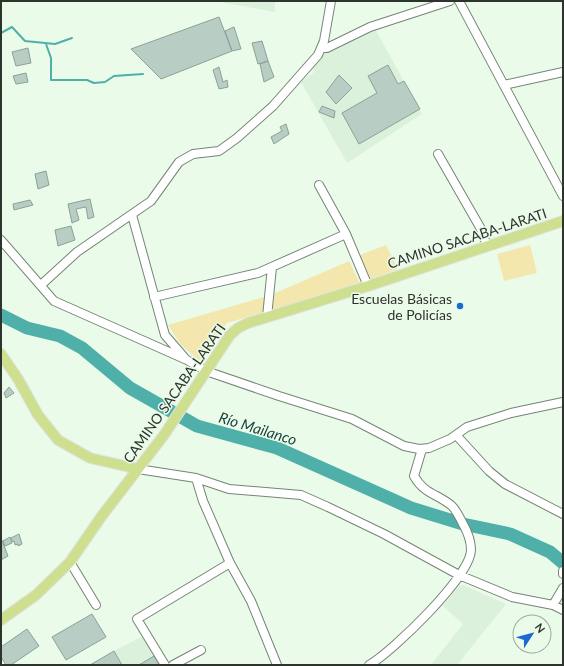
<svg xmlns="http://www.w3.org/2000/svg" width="564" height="666" viewBox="0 0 564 666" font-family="Lato,sans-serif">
<rect width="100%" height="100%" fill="#ebfbea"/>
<path fill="#dcf1db" d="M215,1H275V12Z
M375,29L422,114L347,163L301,82L314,72L313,67L325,53Z
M463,585L506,604L457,665H431L463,624L443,606L459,586Z
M143,636L160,665H90L114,651Z"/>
<path fill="#f3e7ae" d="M386,245L398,269L371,279L360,255Z
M530,245L537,273L504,281L497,254Z
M349,261L360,283L273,310V294Z
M264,297V312L227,323L200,361L181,345L168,325Z"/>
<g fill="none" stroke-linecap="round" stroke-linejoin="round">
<path stroke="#4fafa9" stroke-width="2" d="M1,33L12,27L25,41L55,44L72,38
M46,44L51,58V80H87L94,83L105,82L114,76L143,74"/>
<path stroke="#4fafa9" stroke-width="13" d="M1,315L27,328L60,336L82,348L130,388L197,426L277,448L411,508L463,524L510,534L550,552L563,563"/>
</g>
<path fill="#b8cec4" stroke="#8ca197" d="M219,17L232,51L161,79L131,49Z
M234,27L241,49L232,51L225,31Z
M262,41L268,61L258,64L252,43Z
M28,48L31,63L16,66L12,52Z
M268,61L274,77L264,82L260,64Z
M388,65L398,84L404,81L420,109L359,144L342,113L377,93L368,76Z
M219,67L223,82L227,80L228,87L219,89L213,70Z
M26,73L28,82L16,84L13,76Z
M339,75L352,88L336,104L326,92Z
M322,106L335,111L334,118L319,112Z
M286,124L289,134L274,144L271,137L282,131L280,127Z
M46,171L49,185L38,189L35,174Z
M90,199L94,217L88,219L86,207L76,209L79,220L72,223L68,204Z
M30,200L33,205L14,210L13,204Z
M71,226L75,240L58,246L55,230Z
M9,387L14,393L6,398L4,393Z
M19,534L22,544L18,546V544L15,545L14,541L13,542L11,538Z
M10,537L12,543L5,546L3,541Z
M1,538L8,556L1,560Z
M92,614L106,637L66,660L52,637Z
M27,629L39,646L11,665H6L1,657V647Z
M114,651L122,665H90Z
M154,656L160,665H139Z"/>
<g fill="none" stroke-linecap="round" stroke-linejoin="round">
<defs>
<path id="minor" d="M459,1L563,196
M322,48H327L370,27L450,1
M504,85L563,72
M438,154L481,229L487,246
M319,185L346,234L368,286
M132,215L165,335L184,357
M1,240L54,301L187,360L206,371L279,396L352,419L404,446L419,449L429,448L450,439L467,427L511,413L563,402
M41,285L77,252L151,201L179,162L193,154L219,151L237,138L273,106L318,55L324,41L331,1
M154,297L258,273L346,234
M267,317L272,267
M457,436L489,471L505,484L563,514
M138,469L196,478L229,489L301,495L328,507L384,534L459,575L512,597L553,605L563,610
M196,478L203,501L230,563L251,601L277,665
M70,562L96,605
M563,571V574
M553,605L563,588
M165,665L137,619L230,563
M173,665L201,650
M369,665C392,652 471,576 471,550C471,542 467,531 463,524C460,518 456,510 452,506C438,494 424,494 414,476L422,449"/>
<path id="major" d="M1,354L18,379L38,415L58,440L90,458L138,469
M1,620L36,595L70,562L101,517L164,435L230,335L238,328L248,323L368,286L563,221"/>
</defs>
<use href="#minor" stroke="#768476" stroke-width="10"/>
<use href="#major" stroke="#e2e2e2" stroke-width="12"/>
<use href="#minor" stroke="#fff" stroke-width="8"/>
<use href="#major" stroke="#cee08f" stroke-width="10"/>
</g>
<circle fill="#1d69d4" stroke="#ebfbea" stroke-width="1.5" cx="460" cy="306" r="4"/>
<g text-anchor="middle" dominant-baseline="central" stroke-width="3" stroke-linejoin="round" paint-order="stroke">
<g font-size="14" fill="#2d332d" stroke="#ebfbea">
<text transform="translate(467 238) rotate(-18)">CAMINO SACABA-LARATI</text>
<text transform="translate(174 393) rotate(-55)">CAMINO SACABA-LARATI</text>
</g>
<g font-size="14" fill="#2d332d" stroke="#ebfbea" text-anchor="end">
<text x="452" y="298">Escuelas Básicas<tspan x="452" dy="16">de Policías</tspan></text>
</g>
<g font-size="15" font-style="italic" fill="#123f3c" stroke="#ebfbea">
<text transform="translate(258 428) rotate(17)">Río Mailanco</text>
</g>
</g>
<rect width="564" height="666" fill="none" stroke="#2d332d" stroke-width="4"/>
<g transform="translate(532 634) rotate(54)"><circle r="19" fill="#ebfbea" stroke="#9fab9e"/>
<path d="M0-3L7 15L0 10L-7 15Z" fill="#1d69d4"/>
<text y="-6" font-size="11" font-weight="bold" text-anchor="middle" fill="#2d332d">N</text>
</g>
</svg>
